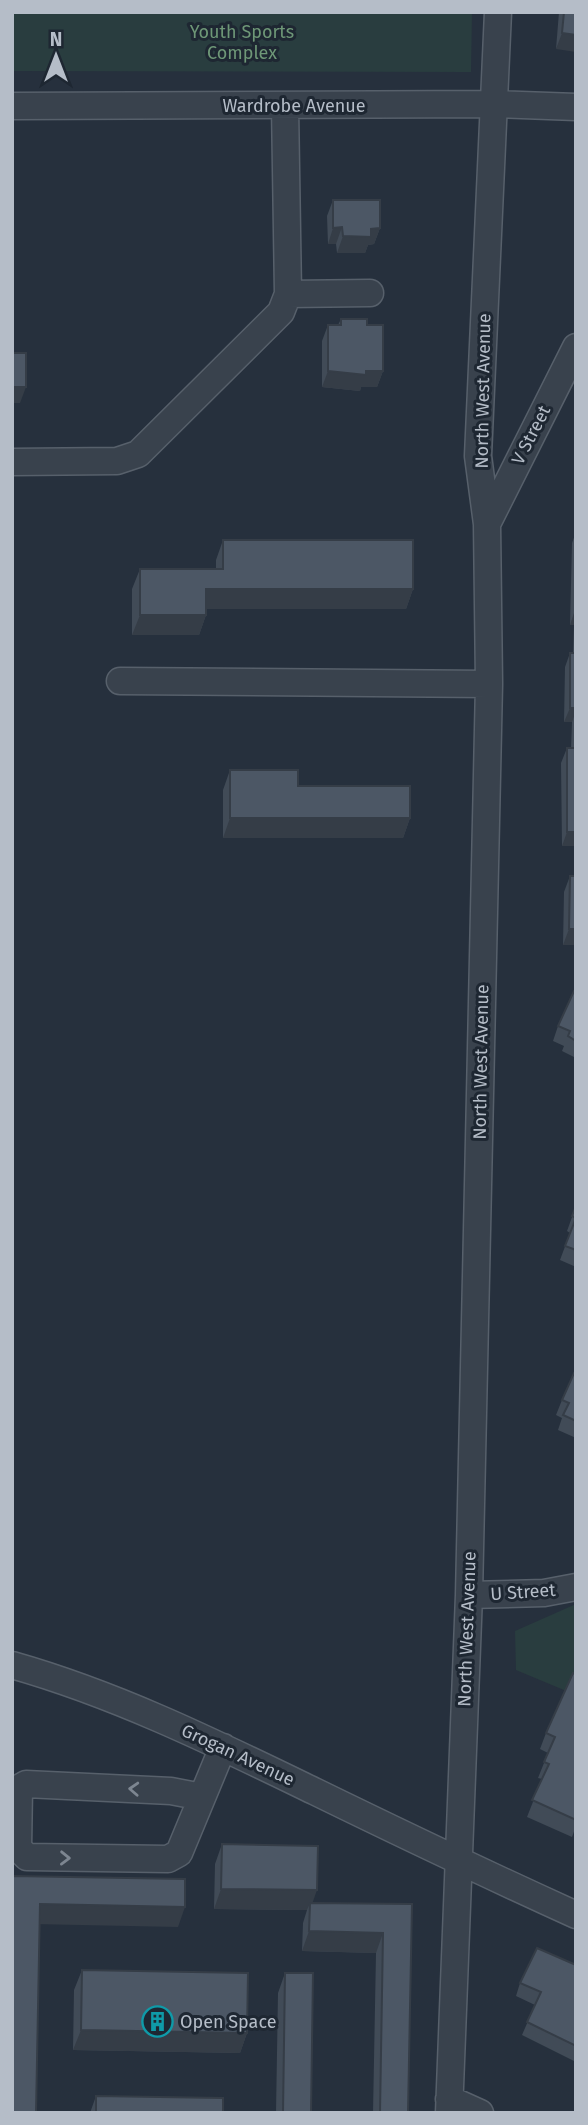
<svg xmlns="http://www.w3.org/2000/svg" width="588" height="2125" viewBox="0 0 588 2125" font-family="'Fira Sans',sans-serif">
<rect width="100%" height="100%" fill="#26303d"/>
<path fill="#293d3f" d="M12,12H472L471,72L12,71Z
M576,1604V1695L516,1670L515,1631Z"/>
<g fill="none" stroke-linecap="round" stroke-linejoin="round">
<defs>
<path id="minor" d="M12,106L494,104L576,107
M288,294L370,293
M12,462L117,461L138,454L281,312L288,294L285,106
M487,524L576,347
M120,681L489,684
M469,1595L544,1593L576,1587
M12,1665C118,1695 217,1744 316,1792C402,1834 488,1875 576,1915
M202,1797L171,1791L26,1784L19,1788L18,1848L27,1857L168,1859L179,1853L223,1747
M449,2099L480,2113
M449,2113L469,1595L489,684L487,524L478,456L498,12"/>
</defs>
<use href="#minor" stroke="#57606b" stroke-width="29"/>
<use href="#minor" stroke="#39424d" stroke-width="26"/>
</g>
<path fill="#414b57" d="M559,12H576L556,49Z
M333,200L380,228L374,244L368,245L365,253H337L336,244H328L327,216Z
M341,319L383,371L377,387H361L360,391L322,387V341L328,325H338Z
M576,532V846H562L561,763L567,748H571L572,722H564L565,667L570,653H573L574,625H570L572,543Z
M223,540L413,589L406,609H206V615L199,635H132V589L140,569H216V560Z
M230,770L298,786L410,818L403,838H223V790Z
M570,876L576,945H563L564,892Z
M576,992V1058L562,1051L564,1046L553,1041L558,1026Z
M576,1206V1267L560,1260L570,1233L567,1231Z
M576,1374V1438L558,1430L562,1418L556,1415L562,1400Z
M576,1674V1826L572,1837L527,1817L542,1779L538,1778L548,1753L540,1749L546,1733Z
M222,1844L313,1903L412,1904L408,2113H373L376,1953L302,1951L303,1923L307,1910L214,1909L215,1864Z
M576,1965V2062L522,2035L535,2005L516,1996L520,1983Z
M82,1970L247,2033L240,2053L73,2050L74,1990Z
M285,1973L311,2113H276L278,1993Z
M96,2096L223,2113H90Z"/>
<path fill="#353d47" d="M562,33L576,35V52L556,49Z
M342,227L336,244H328L333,228Z
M380,228L374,244L368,245L365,253H337L343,236L371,229Z
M328,371H383L377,387H361L360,391L322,387Z
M12,387H26L20,403H12Z
M206,589H413L406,609H199Z
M575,610L576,620L574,625H570Z
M140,615H206L199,635H132Z
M570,708H576V711L572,722H564Z
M230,818H410L403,838H223Z
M567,832H576V846H562Z
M569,929H576V945H563Z
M221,1889L317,1890L310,1910V1903L307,1910L214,1909Z
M40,1904L185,1907L178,1927L32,1924Z
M309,1931L383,1933L376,1953L302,1951Z
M81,2030L247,2033L240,2053L73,2050Z"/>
<path fill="#4c5765" stroke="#353d47" stroke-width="2" d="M564,12H576V35L562,33Z
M333,200H380V228L371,229V237L343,236L342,227L333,228Z
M341,319H367V325H383V371H366V375L328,371V325H341Z
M12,353H26V387H12Z
M223,540H413V589H206V615H140V569H223Z
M570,653H576V708H570Z
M567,748H576V832H567Z
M230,770H298V786H410V818H230Z
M570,876H576V929H569Z
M574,991L576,992V1041L568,1036L570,1031L558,1026Z
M576,1206V1250L565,1246L576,1218L572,1216Z
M574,1373L576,1374V1421L563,1415L569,1403L562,1400Z
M573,1673L576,1674V1820L532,1800L549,1764L544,1762L555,1737L546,1733Z
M222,1844L318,1846L317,1890L221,1889Z
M13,1876L185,1879V1907L40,1904L36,2113H12Z
M310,1903L412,1904L408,2113H380L383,1933L309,1931Z
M537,1948L576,1965V2046L527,2022L541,1992L520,1983Z
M82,1970L248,1973L247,2033L81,2030Z
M285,1973H313L311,2113H283Z
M96,2096L223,2098V2113H96Z"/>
<defs><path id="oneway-chevron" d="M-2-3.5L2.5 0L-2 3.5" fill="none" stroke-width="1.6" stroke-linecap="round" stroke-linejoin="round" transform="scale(1.75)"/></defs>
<g stroke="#7d8691">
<use href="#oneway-chevron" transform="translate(134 1789) rotate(-177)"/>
<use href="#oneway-chevron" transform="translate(65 1858) rotate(1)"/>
</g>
<defs>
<symbol id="building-ring" viewBox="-11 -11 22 22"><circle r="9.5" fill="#1e2732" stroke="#0f9aa8" stroke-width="1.5"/><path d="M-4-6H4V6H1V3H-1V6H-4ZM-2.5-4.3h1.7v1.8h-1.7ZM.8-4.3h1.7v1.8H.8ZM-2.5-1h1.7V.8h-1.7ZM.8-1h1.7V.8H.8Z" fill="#0f9aa8"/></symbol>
</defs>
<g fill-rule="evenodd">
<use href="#building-ring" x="140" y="2004" width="35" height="35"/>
</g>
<g text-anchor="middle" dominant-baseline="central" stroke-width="6" stroke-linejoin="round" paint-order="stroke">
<g font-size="18" fill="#6e9777" stroke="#1e2732">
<text x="242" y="32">Youth Sports<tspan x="242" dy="21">Complex</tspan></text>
</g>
<g font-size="18" fill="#b5bdc8" stroke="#1e2732">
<text x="294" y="106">Wardrobe Avenue</text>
<text transform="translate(483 391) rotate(-89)">North West Avenue</text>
<text transform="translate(531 435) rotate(-63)">V Street</text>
<text transform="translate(481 1062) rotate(-89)">North West Avenue</text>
<text transform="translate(523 1592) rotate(-4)">U Street</text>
<text transform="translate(467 1629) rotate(-88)">North West Avenue</text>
<text transform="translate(238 1755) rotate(25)">Grogan Avenue</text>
</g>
<g font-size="18" fill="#b5bdc8" stroke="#1e2732" text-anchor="start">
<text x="180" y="2022">Open Space</text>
</g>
</g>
<rect width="588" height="2125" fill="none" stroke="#b5bdc8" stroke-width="28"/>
<g transform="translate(56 56)" stroke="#1e2732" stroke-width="5" paint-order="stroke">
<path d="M0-5L12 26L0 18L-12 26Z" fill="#b5bdc8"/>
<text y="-10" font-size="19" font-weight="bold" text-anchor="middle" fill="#b5bdc8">N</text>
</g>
</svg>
